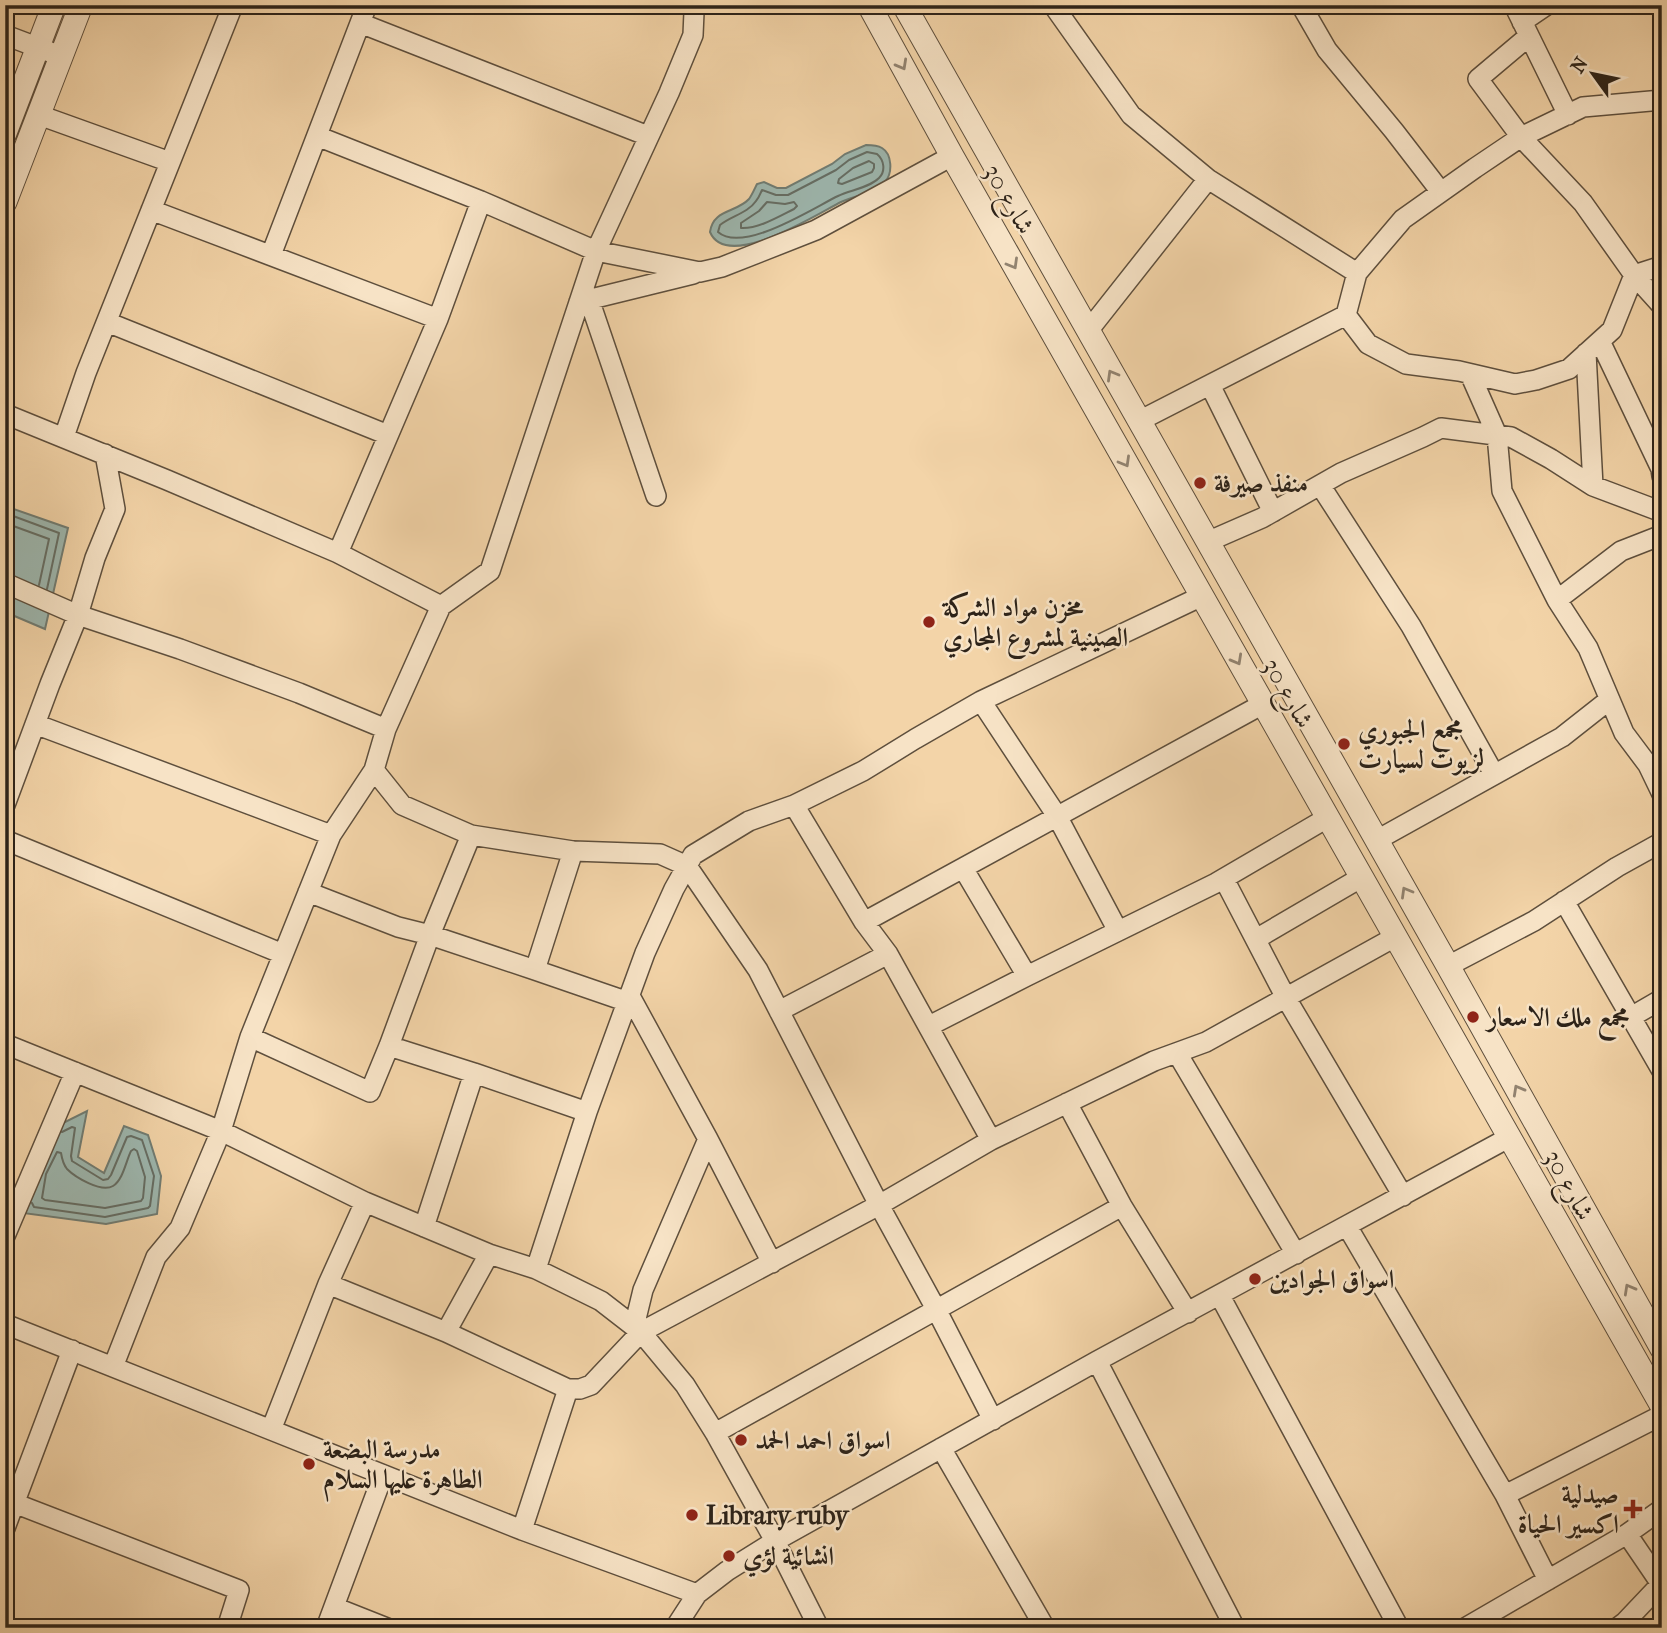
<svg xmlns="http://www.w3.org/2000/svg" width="1667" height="1633" viewBox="0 0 1667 1633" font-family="'IM FELL French Canon',Amiri,serif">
<rect width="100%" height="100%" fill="#f3d4a8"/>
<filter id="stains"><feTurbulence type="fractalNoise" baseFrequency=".00286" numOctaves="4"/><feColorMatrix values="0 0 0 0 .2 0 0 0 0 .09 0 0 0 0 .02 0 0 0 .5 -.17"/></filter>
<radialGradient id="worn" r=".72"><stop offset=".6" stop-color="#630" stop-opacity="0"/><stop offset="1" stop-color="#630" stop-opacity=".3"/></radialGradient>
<path fill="#9db7af" stroke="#707c73" stroke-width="2" d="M866,145C871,145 877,145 882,148C892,154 893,173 885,182C875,193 854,196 841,202C817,214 727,272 710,232C713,209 736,213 749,199C752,195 755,188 757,184L764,182L777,188H786L832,164L845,154Z
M5,506L68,528L45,629L5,612Z
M87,1111L78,1157L104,1173L124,1126L148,1135L161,1176L157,1214L106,1224L23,1213L49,1130Z"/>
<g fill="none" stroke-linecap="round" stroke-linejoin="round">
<path stroke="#656d64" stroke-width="2" d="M867,152L877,154C884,160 886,171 879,178C869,188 850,190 838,196C813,208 743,254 718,232L720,225C731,216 748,213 756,201C759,198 760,194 762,190L776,195H788L836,170L849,160Z
M869,161L874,164V168L872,172L842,184L838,183L839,179L853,168Z
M767,202L785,204L794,202L797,206L794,209C778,217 758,229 741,228V223L759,211Z
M5,513L59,533L47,589
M5,523L49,539L39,585
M134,1149L137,1151L145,1177L143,1198L141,1201L105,1208L45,1200L42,1198L46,1174L57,1152L61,1153C62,1159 63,1164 67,1169C75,1177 101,1193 113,1186C123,1180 126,1161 131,1151Z
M32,1203L34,1207L105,1217L148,1208L150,1206L154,1176L142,1140L131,1136L127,1137L111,1175L108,1179L103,1180L72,1161L71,1156L75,1128L72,1127L62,1132"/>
<defs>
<path id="minor" d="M1053,5L1131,115L1208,179L1357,273
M1301,5L1327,50L1394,131L1441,192
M1514,5L1568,115
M1522,22L1547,5
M360,23L648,136
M5,35L50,52
M1529,36L1478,79L1521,137L1583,203L1634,275L1662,306
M39,115L170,162
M317,136L481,201L596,251L700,272L722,267L816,230L952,156
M151,210L438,319
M271,255L367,5
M589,299L656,496
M579,302L693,274
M1346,315L1368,344L1406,364L1459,371L1515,384L1536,380L1569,369L1612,330L1634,275L1662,266
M107,322L388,435
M1088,331L1208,179
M1600,341L1661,469L1662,476
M1586,353L1593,486
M1470,374L1497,435L1502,491L1557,600
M1210,385L1273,512
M5,414L167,480L338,553L441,606
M1139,421L1346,315L1357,273L1403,219L1475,168L1521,137L1583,107L1662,100
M64,437L86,373L233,5
M1320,485L1411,626L1494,774
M1662,535L1621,551L1557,600L1588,648L1624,733L1648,765L1662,794
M1207,542L1262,518L1341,473L1423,437L1441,428L1511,437L1551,459L1593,486L1662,512
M338,553L438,319L481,201
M5,583L78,615L180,649L299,693L386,729
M981,701L1057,816L1118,931
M35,724L331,835
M374,770L402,805L471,835L573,851L660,854L687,866L758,970L879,1205L936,1309L993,1420
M5,805L50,684L78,615L95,558L115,509L105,454
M794,805L864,922L888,954L991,1140
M5,840L283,954
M1377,840L1562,737L1609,700
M963,868L1027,976
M1224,879L1286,998L1403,1196
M308,892L398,927L430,935L535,970L628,1002
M1564,901L1662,1071
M864,922L1263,704
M1256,939L1362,877
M1448,966L1534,921L1617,867L1662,842
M535,970L573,851
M630,996L708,1139L772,1263
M779,1011L888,954
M1631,1017L1662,999
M929,1026L1027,976L1216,883L1327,818
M250,1037L370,1092L389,1046L430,935L471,835
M5,1044L221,1131L365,1202L489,1254L536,1269L601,1301L641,1332L685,1385L715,1433L775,1541L819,1628
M389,1046L474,1073L587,1112
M1177,1053L1296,1254
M1067,1103L1122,1206L1188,1313
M1347,1226L1505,1495L1548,1580
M424,1227L474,1073
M5,1236L75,1072
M536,1269L587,1112L645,953L674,889L693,855L749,821L794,805L863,771L915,739L981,701L1202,596
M328,1284L446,1332L568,1389H580L591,1385L641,1332L879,1205L991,1140L1154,1061L1206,1042L1395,937
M1220,1296L1399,1628
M5,1324L522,1530L697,1594
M634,1327L643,1290L708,1139
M446,1332L489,1254
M1097,1361L1235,1628
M113,1367L156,1257L180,1228L221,1131L250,1037L331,835L374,770L386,729L441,606L490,571L596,251L669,93L693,35L694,12L692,5
M271,1430L328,1284L365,1202
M715,1433L1122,1206
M941,1448L1045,1628
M1505,1495L1662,1415
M14,1503L239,1590L227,1628
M5,1528L72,1350
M522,1530L568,1389
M334,1607L387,1628
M326,1628L383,1475
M675,1628L697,1594L727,1571L775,1541L1097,1361L1510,1137
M1465,1628L1627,1534L1662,1509
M1617,1628L1625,1622L1661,1584L1627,1534"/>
<path id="tertiary" d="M869,5L952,156L1662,1406
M904,5L1448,966L1662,1349
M5,133L54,5
M5,202L81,5"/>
</defs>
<use href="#minor" stroke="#5e4f3d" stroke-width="22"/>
<use href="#tertiary" stroke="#5e4f3d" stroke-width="25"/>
<use href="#minor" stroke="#f7e3c6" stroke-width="19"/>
<use href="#tertiary" stroke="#f7e3c6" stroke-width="23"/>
</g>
<defs><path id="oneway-chevron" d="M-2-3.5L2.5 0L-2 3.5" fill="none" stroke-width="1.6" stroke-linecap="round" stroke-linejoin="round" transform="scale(1.75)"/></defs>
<g stroke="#928370">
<use href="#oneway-chevron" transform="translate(902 65) rotate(61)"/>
<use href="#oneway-chevron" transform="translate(1013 264) rotate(60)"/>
<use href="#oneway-chevron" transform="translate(1112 375) rotate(-120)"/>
<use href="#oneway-chevron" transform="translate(1125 462) rotate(60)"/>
<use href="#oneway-chevron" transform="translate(1237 660) rotate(61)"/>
<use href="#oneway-chevron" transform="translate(1406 892) rotate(-120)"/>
<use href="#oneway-chevron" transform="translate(1518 1090) rotate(-119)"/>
<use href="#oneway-chevron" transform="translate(1629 1289) rotate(-119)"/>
</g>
<g fill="#8f2418" stroke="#f7e3c6" stroke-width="2.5">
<circle cx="1200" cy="483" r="7"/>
<circle cx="929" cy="622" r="7"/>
<circle cx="1344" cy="744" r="7"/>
<circle cx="1473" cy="1017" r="7"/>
<circle cx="1255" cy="1279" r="7"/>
<circle cx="741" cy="1440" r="7"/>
<circle cx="309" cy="1464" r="7"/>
<path d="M1629.5 1498.5h7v7h7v7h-7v7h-7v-7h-7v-7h7z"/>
<circle cx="692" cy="1515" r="7"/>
<circle cx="729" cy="1556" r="7"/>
</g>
<g text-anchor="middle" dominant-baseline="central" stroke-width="5" stroke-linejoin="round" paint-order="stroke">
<g font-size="26" fill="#2d2319" stroke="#f7e3c6">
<text transform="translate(1009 199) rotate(60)">شارع 30</text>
<text transform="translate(1288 693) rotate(60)">شارع 30</text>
<text transform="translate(1569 1185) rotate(61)">شارع 30</text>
</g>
<g font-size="26" font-weight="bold" fill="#2d2319" stroke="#f7e3c6" text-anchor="start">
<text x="1214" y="483">منفذ صيرفة</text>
<text x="943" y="607">مخزن مواد الشركة<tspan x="943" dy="30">الصينية لمشروع المجاري</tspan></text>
<text x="1358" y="729">مجمع الجبوري<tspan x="1358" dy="30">لزيوت لسيارت</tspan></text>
<text x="1487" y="1017">مجمع ملك الاسعار</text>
<text x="1269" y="1279">اسواق الجوادين</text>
<text x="755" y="1440">اسواق احمد الحمد</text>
<text x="323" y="1449">مدرسة البضعة<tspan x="323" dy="30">الطاهرة عليها السلام</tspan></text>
<text x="1619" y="1494" text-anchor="end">صيدلية<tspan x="1619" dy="30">اكسير الحياة</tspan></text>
<text x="706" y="1515">Library ruby</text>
<text x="743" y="1556">انشائية لؤي</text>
</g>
</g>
<rect width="1667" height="1633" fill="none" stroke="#f3d4a8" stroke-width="28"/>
<rect x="7" y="7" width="1653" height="1619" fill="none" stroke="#2d2319" stroke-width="3.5"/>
<rect x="14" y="14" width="1639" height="1605" fill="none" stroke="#2d2319" stroke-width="2"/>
<g transform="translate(1593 74) rotate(303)" stroke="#f7e3c6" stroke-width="5" paint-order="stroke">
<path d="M0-5L12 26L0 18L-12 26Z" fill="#2d2319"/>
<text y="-10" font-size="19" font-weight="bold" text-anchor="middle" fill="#2d2319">N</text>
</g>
<rect width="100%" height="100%" filter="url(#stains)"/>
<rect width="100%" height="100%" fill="url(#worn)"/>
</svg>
